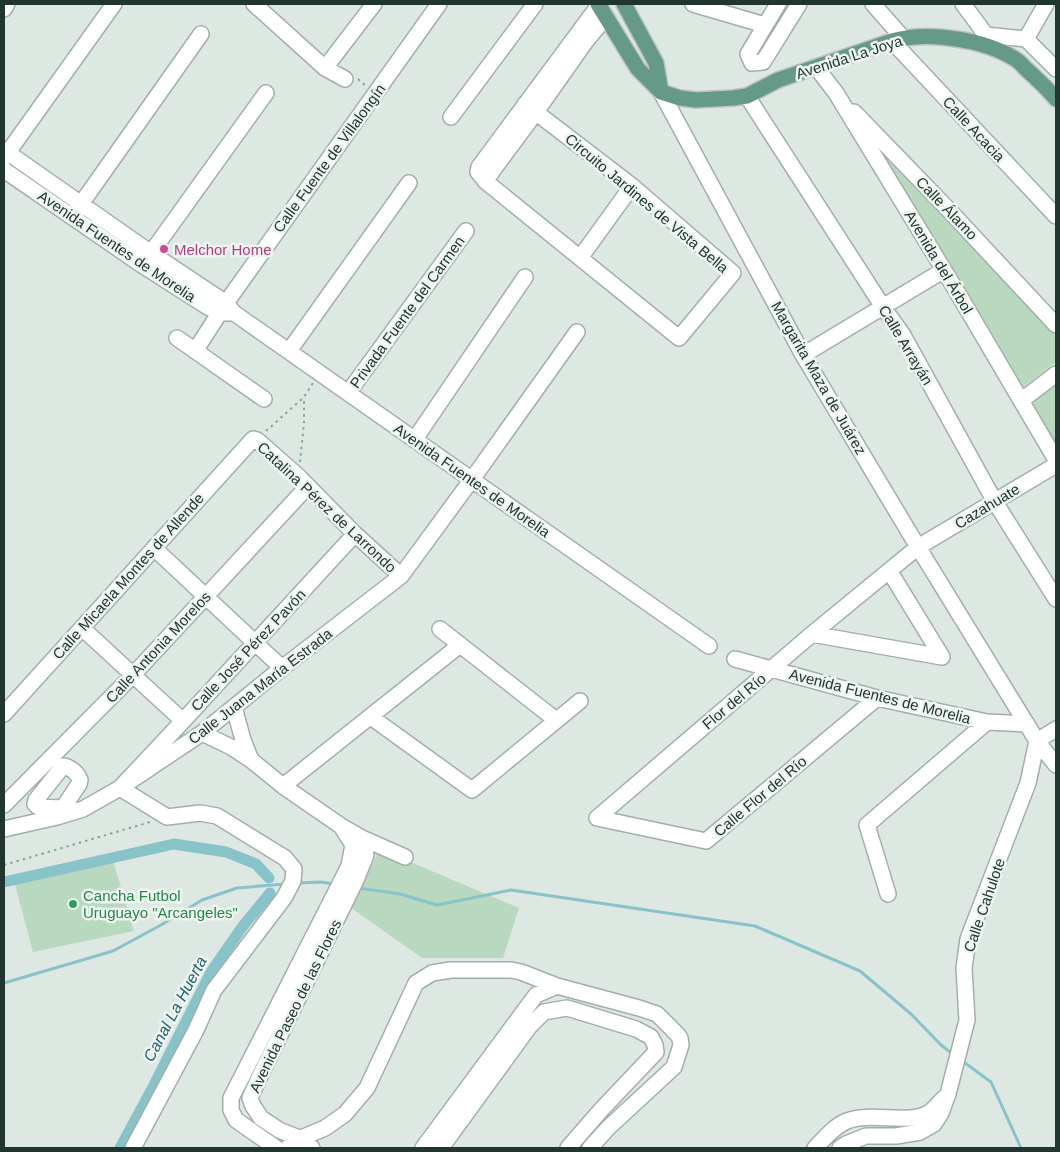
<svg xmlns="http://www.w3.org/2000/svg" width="1060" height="1152" viewBox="0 0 1060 1152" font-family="Arial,sans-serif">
<rect width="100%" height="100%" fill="#dee8e3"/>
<path fill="#b8d8bf" d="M849,110L1056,331V362L1019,390Z
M1056,380V450L1027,401Z
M380,849L519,908L503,958H422L350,907Z
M111,854L134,931L33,952L13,877Z"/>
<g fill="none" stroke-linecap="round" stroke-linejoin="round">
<path stroke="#89c3ca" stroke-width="3" d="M296,883L321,882L335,884
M358,888L400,894L437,905L511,890L755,926L860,971L911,1014L941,1045L954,1055
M4,983L113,951L161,925L202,900L237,888L285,884
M961,1060L991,1082L1021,1148"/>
<path stroke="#89c3ca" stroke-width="11" d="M4,882L174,844L226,852L256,864L269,878
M120,1148L154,1085L211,972L243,926L270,893"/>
<defs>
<path id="minor" d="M254,4L325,68L345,79
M693,4L765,25
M778,4L748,54L752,63L763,62L799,4
M873,4L903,38
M963,4L992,43
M4,9L7,4
M986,35L1026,39L1056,69
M1026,39L1046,4
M892,41L1056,216
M816,67L836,93L956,290L1056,460
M325,68L374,4
M661,92L803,355L918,547L1037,741L1056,765
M747,96L883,307L903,335L995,502L1056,599
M525,104L632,186L733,273L679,338L485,181L478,172L479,167L599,5
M854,112L946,207L1056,325
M451,117L535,4
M4,150L151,253L226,303L234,313L709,646
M4,158L114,4
M4,170L142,265L206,306L219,313H229
M485,181L536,112L586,41L606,17
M76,211L201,34
M580,258L632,186
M146,260L266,93
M177,338L264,399
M195,351L226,303L439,4
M289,351L409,183
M803,355L944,270
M348,393L466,231
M1022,400L1056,374
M415,439L525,277
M154,548L282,668
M890,572L942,657
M82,628L183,721
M440,629L556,720
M812,634L942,657
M735,659L877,698L987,722L1027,724
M234,707L243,740L251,760
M4,714L253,439L257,440L298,476L355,534L401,576
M371,717L472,790L580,701
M202,733L231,747L251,760L283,786L341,826L362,838L405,857
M283,786L460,645
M4,805L133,675L308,486
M57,817L79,784L80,780C78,773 70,767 63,766L36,800L35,804L38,807L63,808
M597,818L812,634L918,547L1056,465
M597,818L706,841L877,698
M4,829L57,817L83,809L120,788L202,733L282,668L401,576L478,471L577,332
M888,894L867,825L987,722
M544,1012L567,1008L636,1029L651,1037L655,1045L656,1052L601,1110L568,1148
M133,1148L196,1030L214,990L284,898L293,881L294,869L285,858L217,816L200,813L167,817L120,788L183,721L355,534
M276,1148L236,1120L231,1110V1098L349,866L353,845L341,826
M288,1148L292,1142L325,1128L345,1114L367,1088L416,983L432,973L451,970H511L521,972L557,986L639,1008L657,1014L676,1033L680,1038L681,1045L674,1067L608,1128L590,1148
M312,1148L299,1138L279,1130L261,1118L253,1106L250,1098L258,1080L356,880L366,855L362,838
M423,1148L536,995L557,986
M441,1148L529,1027L544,1012
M815,1148C824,1139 834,1126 847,1121C872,1111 909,1126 930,1112C935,1108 939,1103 944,1098
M840,1148L846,1144L866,1136H896L920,1132L934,1124L941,1113L948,1094L967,1020L964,968L968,939L1028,783L1037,741L1056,729"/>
<path id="major" d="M598,4L638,69L661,92L680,98L696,100L733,98L747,96L778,80L892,41C927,31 984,39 1015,59C1019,61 1023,66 1026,69C1037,79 1047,88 1056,99
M624,4L656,63L661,92"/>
</defs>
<use href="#minor" stroke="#a2afa9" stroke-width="18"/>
<use href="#major" stroke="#bcc3c1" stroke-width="18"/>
<path stroke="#80a99b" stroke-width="2" stroke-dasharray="2.5 4" stroke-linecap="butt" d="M358,79L366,86
M266,431L304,397L313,383
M300,462L304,423V397
M4,865L150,822"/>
<use href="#minor" stroke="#fff" stroke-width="15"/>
<use href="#major" stroke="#659a8a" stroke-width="15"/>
</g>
<circle fill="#d1479c" stroke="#eef5f1" stroke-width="2" cx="164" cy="249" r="5"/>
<circle fill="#2e9e5b" stroke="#eef5f1" stroke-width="2" cx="73" cy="904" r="5"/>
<g text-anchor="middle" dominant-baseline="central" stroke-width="5" stroke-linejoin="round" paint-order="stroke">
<g font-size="15" fill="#21362f" stroke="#eef5f1">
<text transform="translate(849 57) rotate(-18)">Avenida La Joya</text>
<text transform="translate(974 129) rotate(47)">Calle Acacia</text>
<text transform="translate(329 158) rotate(-54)">Calle Fuente de Villalongín</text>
<text transform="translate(647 203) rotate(40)">Circuito Jardines de Vista Bella</text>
<text transform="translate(947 208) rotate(46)">Calle Álamo</text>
<text transform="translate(117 246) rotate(34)">Avenida Fuentes de Morelia</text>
<text transform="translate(939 262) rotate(59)">Avenida del Árbol</text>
<text transform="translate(407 312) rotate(-54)">Privada Fuente del Carmen</text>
<text transform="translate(906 345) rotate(59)">Calle Arrayán</text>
<text transform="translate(819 378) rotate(60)">Margarita Maza de Juárez</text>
<text transform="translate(472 480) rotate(35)">Avenida Fuentes de Morelia</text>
<text transform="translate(987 506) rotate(-31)">Cazahuate</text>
<text transform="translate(327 507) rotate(43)">Catalina Pérez de Larrondo</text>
<text transform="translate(128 576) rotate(-48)">Calle Micaela Montes de Allende</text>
<text transform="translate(158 647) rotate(-47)">Calle Antonia Morelos</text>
<text transform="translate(248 650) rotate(-47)">Calle José Pérez Pavón</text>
<text transform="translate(260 686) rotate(-38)">Calle Juana María Estrada</text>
<text transform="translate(880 696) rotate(14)">Avenida Fuentes de Morelia</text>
<text transform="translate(734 701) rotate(-40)">Flor del Río</text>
<text transform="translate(760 796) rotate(-40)">Calle Flor del Río</text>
<text transform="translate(984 905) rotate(-71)">Calle Cahulote</text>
<text transform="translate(295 1006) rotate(-64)">Avenida Paseo de las Flores</text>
</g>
<g font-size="15" fill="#b23c85" stroke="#eef5f1" text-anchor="start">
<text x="174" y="249">Melchor Home</text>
</g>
<g font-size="15" fill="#27864d" stroke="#eef5f1" text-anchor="start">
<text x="83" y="895">Cancha Futbol<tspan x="83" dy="17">Uruguayo "Arcangeles"</tspan></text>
</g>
<g font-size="16" font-style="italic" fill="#20636d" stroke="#eef5f1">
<text transform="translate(175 1009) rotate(-62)">Canal La Huerta</text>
</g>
</g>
<rect width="1060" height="1152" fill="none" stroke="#21362f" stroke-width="10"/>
</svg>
